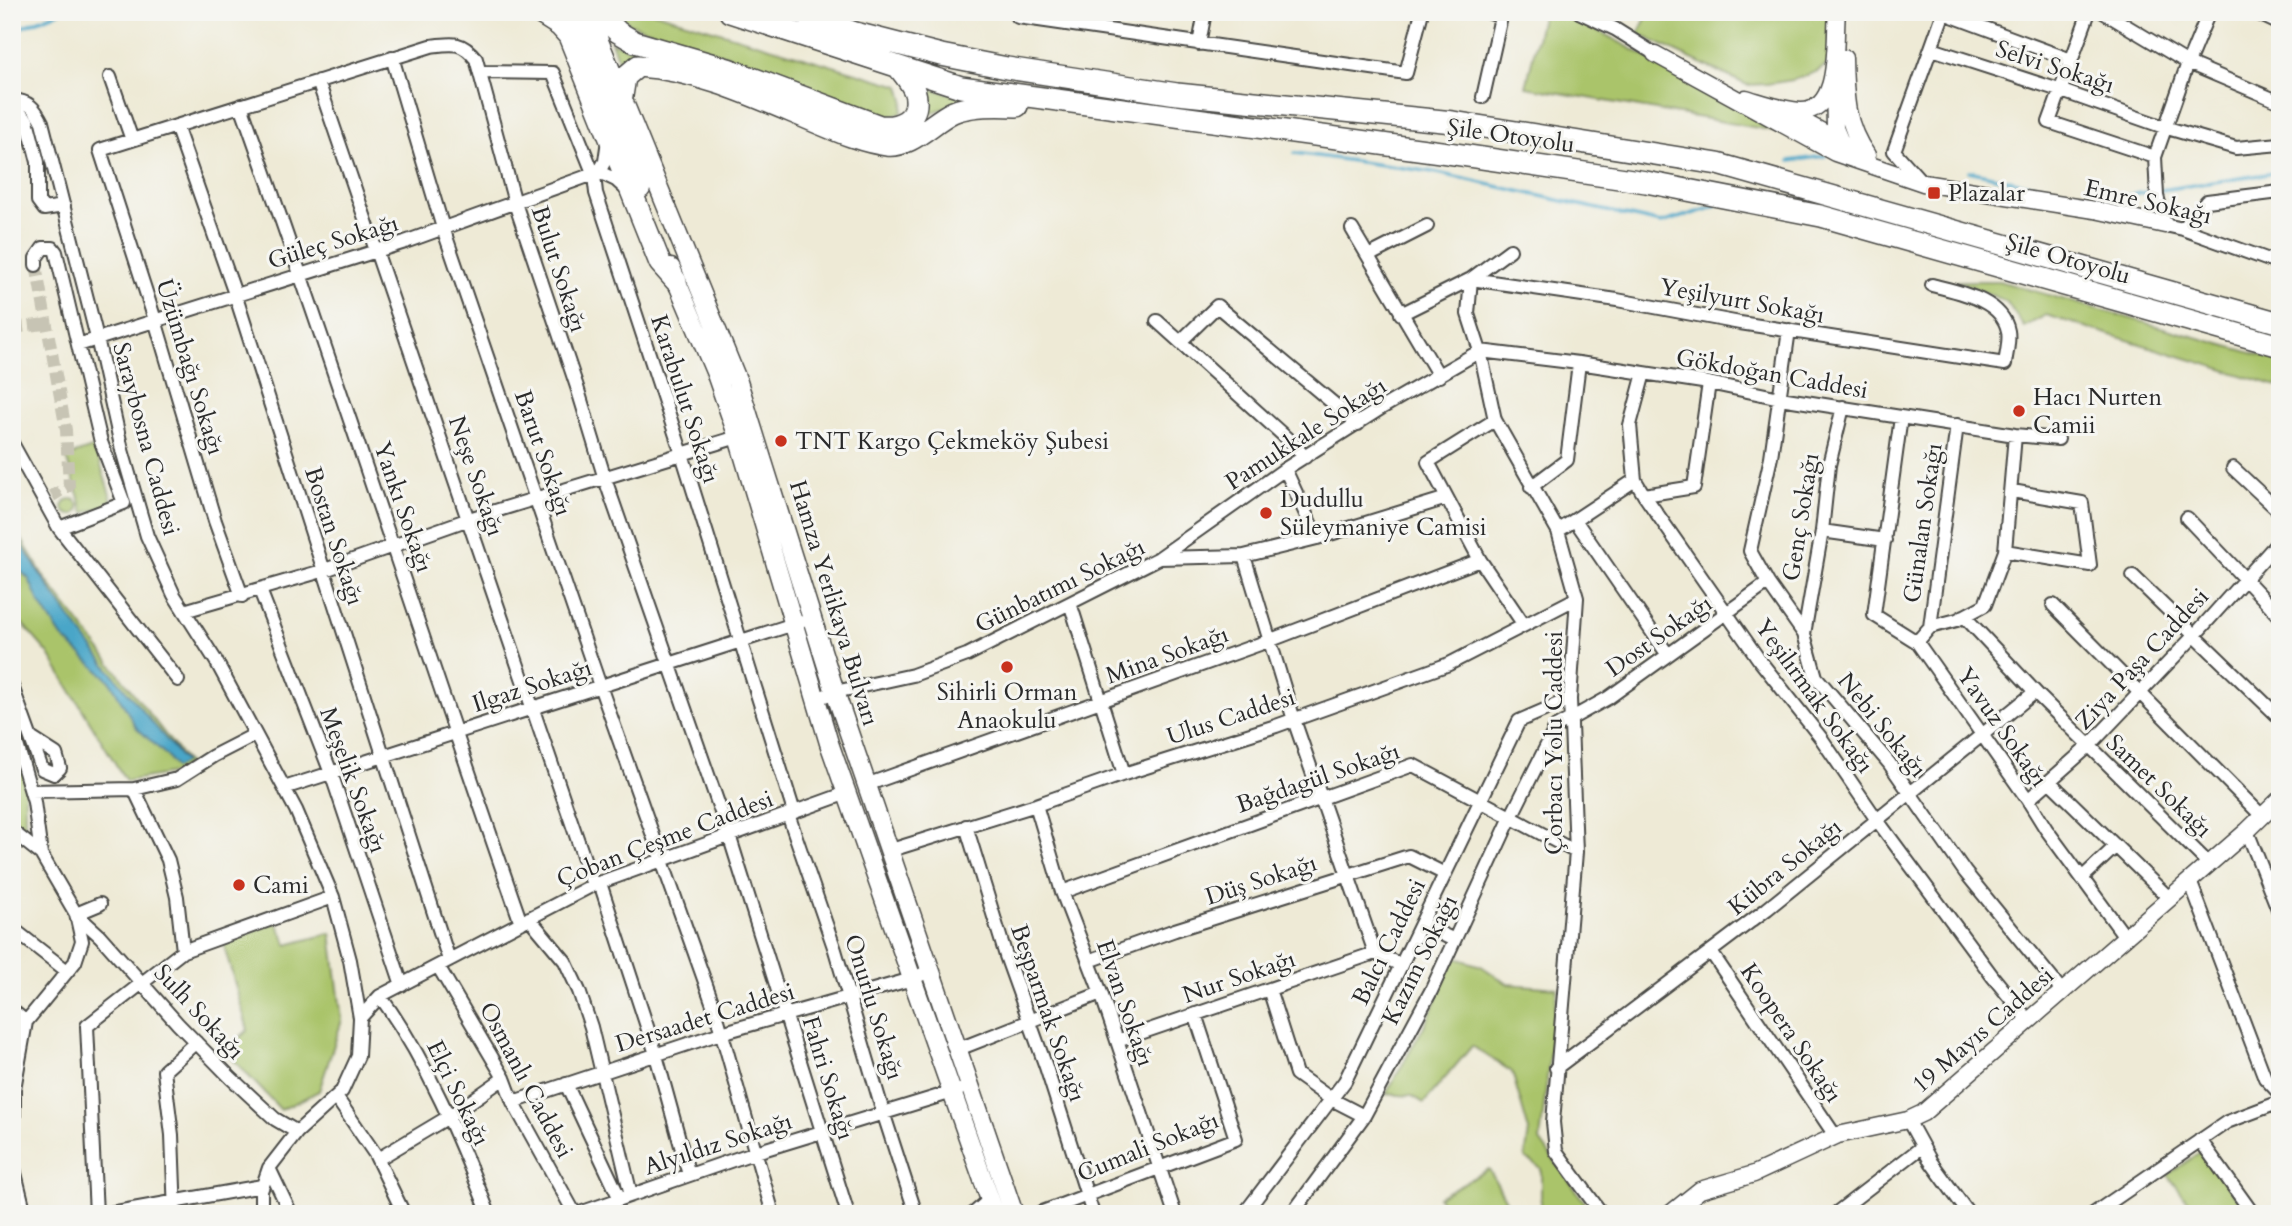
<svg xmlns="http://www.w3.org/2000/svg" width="2292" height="1226" viewBox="0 0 2292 1226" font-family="Cardo,serif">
<rect width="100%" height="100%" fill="#f6f6f2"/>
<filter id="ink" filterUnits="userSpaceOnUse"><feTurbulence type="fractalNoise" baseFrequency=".0143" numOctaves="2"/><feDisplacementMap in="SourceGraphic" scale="14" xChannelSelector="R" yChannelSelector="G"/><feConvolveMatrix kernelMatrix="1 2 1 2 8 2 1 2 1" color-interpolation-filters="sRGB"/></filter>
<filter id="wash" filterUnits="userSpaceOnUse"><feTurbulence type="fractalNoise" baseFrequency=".00686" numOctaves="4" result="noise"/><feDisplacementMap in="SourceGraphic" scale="28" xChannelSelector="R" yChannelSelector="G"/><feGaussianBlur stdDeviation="1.57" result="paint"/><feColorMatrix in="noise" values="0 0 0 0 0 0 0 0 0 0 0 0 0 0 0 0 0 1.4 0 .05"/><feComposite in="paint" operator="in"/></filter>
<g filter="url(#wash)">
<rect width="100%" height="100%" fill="#eeead6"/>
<path fill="#aac46a" stroke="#6a784a" stroke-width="2" d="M617,12H653L900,86L904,100L902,113L883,118L756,65L630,24Z
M1543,12H1564L1786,133L1526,87Z
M1665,12H1828L1831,54L1828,64L1818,71L1793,80L1767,84L1747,85L1638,34L1648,14Z
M611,42L637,51L621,68Z
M920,86L973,99L924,115L927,105Z
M1957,281H1999L2280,361V387L2046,315L2024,327L2006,301Z
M95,447L113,504L84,513L66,457Z
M63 507a8 8 0 1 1 16 0a8 8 0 1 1-16 0Z
M12,523L44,577L188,764L174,773L126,781L48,653L12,612Z
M12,739L25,771V828L12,818Z
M277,922L287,945L331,933L342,1020L319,1091L281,1110L225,1051L248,1030L223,942Z
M1453,957L1481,966L1508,984L1557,988L1540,1141L1593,1214H1541V1168L1525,1158L1529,1131L1512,1072L1472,1046L1424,1103L1412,1096L1386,1094L1428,1019Z
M2202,1151L2249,1214H2197L2168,1175Z
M1489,1169L1513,1214H1447L1438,1197Z"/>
<path fill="#4aa6c8" stroke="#3a687a" stroke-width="2" d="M12,528C60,612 123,688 185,762L175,768L168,757L136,727L110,681L62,637L39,602L29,579L12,563Z"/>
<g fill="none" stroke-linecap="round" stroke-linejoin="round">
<path stroke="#4aa6c8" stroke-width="3.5" d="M12,31L60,12
M1295,153L1433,172L1661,223L1708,209L1716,205
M1790,161L1825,156
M1969,171L2099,200L2153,191
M2161,190L2280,172"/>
</g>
</g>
<g filter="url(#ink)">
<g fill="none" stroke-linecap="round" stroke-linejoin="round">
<path stroke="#c7c4b4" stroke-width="12" stroke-dasharray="12 6" stroke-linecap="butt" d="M36,265L66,430L69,486L52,496
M12,328L45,324"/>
<defs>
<path id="minor" d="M1018,12V17L1406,73L1422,12
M1579,12L1615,29L1655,54
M2089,12L2049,122L2155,157
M2103,12L2188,63L2280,102
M2209,12L2188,63L2155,157L2157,196L2165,225L2183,229L2280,264
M2255,12L2280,24
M1944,13L2071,60
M1199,44L1205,12
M1932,49L2059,90L2164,127L2236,148L2280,144
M392,57L443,228L600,686L716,1013L773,1214
M480,72L553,73L594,175L596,193L682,454L794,812
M110,77L132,140
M318,81L593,885
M1483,97L1501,17L1488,12
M12,100C29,101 35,108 42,122L97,338L122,450L147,536L174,595L216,661L296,810L333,897L350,960L360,1018L358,1056L342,1091L297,1132L269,1168L261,1191V1214
M241,105C338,377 426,651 521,923
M12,113L21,114L27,120L38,162V201L44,209L64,206
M176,126L235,294L449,960
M608,140L605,161L599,172L616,180L626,189
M1921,181L1894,151L1944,12
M1352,229L1439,376
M2183,229L2207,201L2280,192
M1368,256L1427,226
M36,265V258L43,248H53L56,252L101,442L124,503L59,528
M1471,279L1468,314L1480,351L1495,420L1558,531L1577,598L1570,699L1576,852L1553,1122L1556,1151L1602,1214
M1471,279L1617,300L1740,323L2005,364C2006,355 2010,341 2008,331C2002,299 1958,292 1932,285
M1401,314L1471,279L1510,250
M1157,321L1293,444L1305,457
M1789,330L1771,457L1750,551L1768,583L1804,634L1816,677L1889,763L1965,872L2062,991
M1180,342L1217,306L1358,424
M78,345L405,242L599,172
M1644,373L1630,425L1635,480L1644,495L1760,661L1821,738L1877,820L1993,977L2029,1021
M1901,417L1874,615L1917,642L2028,800L2046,829L2126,938
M1495,420L1428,462L1480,560L1524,625
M12,443L59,528L178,680
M2233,468L2280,512
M1285,469L1317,538
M1531,487L1567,460L1579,363
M1644,495L1694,487L1709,383
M2187,518L2280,616
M1575,520L1668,655
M1558,531L1635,480
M1822,531L1885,540
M2005,551L2090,565L2082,503L2012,491
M1244,556L1294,720L1375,953L1401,965
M1159,558L1285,469L1383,407L1480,351L1579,363L1709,383L1780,398L2015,435L2058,439
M2133,576L2280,718
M260,590L331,773L402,985
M242,596L215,521L155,320L100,150L431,46C453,43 462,41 476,59L515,203L577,387L605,479L729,835L848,1214
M1070,603L1124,774
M2053,605L2261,815
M184,611L322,571L469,519L744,435
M1964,616L2039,696L2209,864
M1930,627L1957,425
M1804,634L1822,531L1829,465L1843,407
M1917,642L1930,627L1957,620L1985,605L2005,551L2015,435
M12,686L42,769L54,774L60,768L56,754L31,738
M816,699L835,692L913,675L967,655L1159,558L1244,556L1317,538L1447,498
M12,728L34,802L41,854
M2050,782L2170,899
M866,785L1271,640L1480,560
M284,788L800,622
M134,789L177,779L213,756L254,735
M31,791L134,789L168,860L177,897L183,951
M2028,800L2089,746L2194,636L2280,540
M1036,805L1062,892L1101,993L1175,1214
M788,814L835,950L883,1112L916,1214
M966,826L1006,956L1046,1067L1093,1214
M12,831L41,854L76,914L82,941L75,962L12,1039
M2247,831L2280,914
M888,851L1036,805L1124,774L1276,726L1449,664L1577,598
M2082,878L2116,846
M2190,881L2265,1078L2280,1094
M600,883L654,1048L689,1175
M1062,892L1413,765L1576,852
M76,914L100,936L178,1024L231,1078L275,1119L297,1132
M76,914L100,904
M529,918L565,961L579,991L591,1027L631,1195
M1421,924L1454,940
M12,928L67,971
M1711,952L1836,1137
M1089,961L1175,930L1409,856L1445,874
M438,966L504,1078L513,1102L575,1214
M1269,989L1296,1074L1331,1099L1364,1116
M380,996C428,1062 459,1138 489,1214
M12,1010L26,1022L14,1089V1169L25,1214
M360,1018L380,996L593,885L847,793
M1117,1041L1375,953
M956,1050L1101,993
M1556,1068L1767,909L2035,692
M566,1084L620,1199
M336,1097L375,1154L404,1214
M513,1102L721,1033L912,979L929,971
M1908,1120L1931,1162L1969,1214
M2200,1140L2253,1214
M378,1159L450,1116L504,1078
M269,1168L291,1214
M96,1214L87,1026L183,951L333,897
M105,1214L262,1186
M175,1214L172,1135L164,1071L196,1042
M577,1214L756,1152L959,1090
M973,1214L989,1200
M1037,1214L1236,1139L1195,1014
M1244,1214L1345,1081L1519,721L1570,699
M1292,1214L1364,1116L1431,991L1511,817L1556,727L1608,698L1768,583
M1835,1214L1922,1147
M2093,1214L2227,1122L2280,1102"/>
<path id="tertiary" d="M1655,54L1835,153L1923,183L2095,210L2165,225
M1844,58C1845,94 1845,125 1867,155
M1834,84L1835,128L1843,147
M1746,98C1763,103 1782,110 1800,111C1842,113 1834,39 1837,12
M1786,112L1861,153
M1670,1214L1700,1190L1754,1174L1838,1135L1908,1120L1923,1113L2247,831L2280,799"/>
<path id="secondary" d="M575,12L641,189
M593,12L599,41L738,382L835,692L1014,1214
M671,268L716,374L738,437L829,743L995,1214"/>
<path id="trunk" d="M538,12L560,26L569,36L660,263L676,281
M599,12L618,32L635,42L728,69L880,126C897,128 918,120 916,99C916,88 906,77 899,68
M730,12L961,87L1448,153L1646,182L1821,216L2280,346
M799,12L855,33L941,55L1007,68L1177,94L1453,122L1718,164L2280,323
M622,96L625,77L638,66C699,70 756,97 811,120C835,130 861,142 887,145C911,148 933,121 953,112C971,104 998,105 1017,106"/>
</defs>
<use href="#minor" stroke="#484845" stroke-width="16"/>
<use href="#tertiary" stroke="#484845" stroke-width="19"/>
<use href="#secondary" stroke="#484845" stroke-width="21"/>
<use href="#trunk" stroke="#484845" stroke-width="24"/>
<use href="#minor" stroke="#fff" stroke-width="12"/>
<use href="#tertiary" stroke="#fff" stroke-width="16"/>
<use href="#secondary" stroke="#fff" stroke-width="18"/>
<use href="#trunk" stroke="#fff" stroke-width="21"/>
</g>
</g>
<g fill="#c8321e" stroke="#f6f6f2" stroke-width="2.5">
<rect x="1927" y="186" width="14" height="14" rx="3.5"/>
<circle cx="2019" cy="411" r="7"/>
<circle cx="781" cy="441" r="7"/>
<circle cx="1266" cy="513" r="7"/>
<circle cx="1007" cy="667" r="7"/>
<circle cx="239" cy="885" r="7"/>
</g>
<g text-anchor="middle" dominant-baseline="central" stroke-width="6" stroke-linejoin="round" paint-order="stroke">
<g font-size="24" fill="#2b2b2b" stroke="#f6f6f2">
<text transform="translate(2055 67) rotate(18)">Selvi Sokağı</text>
<text transform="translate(1511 136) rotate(8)">Şile Otoyolu</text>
<text transform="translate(2148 202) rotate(13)">Emre Sokağı</text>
<text transform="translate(333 242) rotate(-17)">Güleç Sokağı</text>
<text transform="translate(2068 259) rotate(16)">Şile Otoyolu</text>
<text transform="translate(559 269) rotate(72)">Bulut Sokağı</text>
<text transform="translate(1742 301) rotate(10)">Yeşilyurt Sokağı</text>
<text transform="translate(190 367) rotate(73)">Üzümbağı Sokağı</text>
<text transform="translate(1772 374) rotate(10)">Gökdoğan Caddesi</text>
<text transform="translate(685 399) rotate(72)">Karabulut Sokağı</text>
<text transform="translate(1306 434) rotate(-33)">Pamukkale Sokağı</text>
<text transform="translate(146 439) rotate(75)">Saraybosna Caddesi</text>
<text transform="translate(543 453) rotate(71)">Barut Sokağı</text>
<text transform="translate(476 476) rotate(71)">Neşe Sokağı</text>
<text transform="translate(403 507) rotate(71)">Yankı Sokağı</text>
<text transform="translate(1801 517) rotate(-81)">Genç Sokağı</text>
<text transform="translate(1923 523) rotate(-82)">Günalan Sokağı</text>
<text transform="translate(334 536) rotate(72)">Bostan Sokağı</text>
<text transform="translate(1060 586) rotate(-26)">Günbatımı Sokağı</text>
<text transform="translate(834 603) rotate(73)">Hamza Yerlikaya Bulvarı</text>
<text transform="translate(1659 636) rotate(-35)">Dost Sokağı</text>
<text transform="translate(1167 655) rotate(-20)">Mina Sokağı</text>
<text transform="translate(2142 659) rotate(-47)">Ziya Paşa Caddesi</text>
<text transform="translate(532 686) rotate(-18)">Ilgaz Sokağı</text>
<text transform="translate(1814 696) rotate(54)">Yeşilırmak Sokağı</text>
<text transform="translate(1231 717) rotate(-18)">Ulus Caddesi</text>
<text transform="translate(1882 725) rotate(51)">Nebi Sokağı</text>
<text transform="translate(2002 727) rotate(55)">Yavuz Sokağı</text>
<text transform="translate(1554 743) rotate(-90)">Çorbacı Yolu Caddesi</text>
<text transform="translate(1318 778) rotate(-19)">Bağdagül Sokağı</text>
<text transform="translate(353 780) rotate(70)">Meşelik Sokağı</text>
<text transform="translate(2159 786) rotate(44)">Samet Sokağı</text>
<text transform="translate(665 839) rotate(-21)">Çoban Çeşme Caddesi</text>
<text transform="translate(1785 867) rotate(-39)">Kübra Sokağı</text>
<text transform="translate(1261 880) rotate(-18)">Düş Sokağı</text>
<text transform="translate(1389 942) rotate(-64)">Balcı Caddesi</text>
<text transform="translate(1420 960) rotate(-64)">Kazım Sokağı</text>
<text transform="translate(1239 977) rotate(-19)">Nur Sokağı</text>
<text transform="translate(1125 1003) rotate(71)">Elvan Sokağı</text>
<text transform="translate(874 1007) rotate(73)">Onurlu Sokağı</text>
<text transform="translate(199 1012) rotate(47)">Sulh Sokağı</text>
<text transform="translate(1048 1013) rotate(71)">Beşparmak Sokağı</text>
<text transform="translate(705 1018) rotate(-17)">Dersaadet Caddesi</text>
<text transform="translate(1983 1030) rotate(-41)">19 Mayıs Caddesi</text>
<text transform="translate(1791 1033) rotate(56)">Koopera Sokağı</text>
<text transform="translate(828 1078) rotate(73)">Fahri Sokağı</text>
<text transform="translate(526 1080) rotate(62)">Osmanlı Caddesi</text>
<text transform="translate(458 1093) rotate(64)">Elçi Sokağı</text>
<text transform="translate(718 1144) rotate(-18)">Alyıldız Sokağı</text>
<text transform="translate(1148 1147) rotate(-22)">Cumali Sokağı</text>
</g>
<g font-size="24" fill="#2b2b2b" stroke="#f6f6f2" text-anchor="start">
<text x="1948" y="193">Plazalar</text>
<text x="2033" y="397">Hacı Nurten<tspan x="2033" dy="28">Camii</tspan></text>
<text x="795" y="441">TNT Kargo Çekmeköy Şubesi</text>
<text x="1280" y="499">Dudullu<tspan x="1280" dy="28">Süleymaniye Camisi</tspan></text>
<text x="1007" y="692" text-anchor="middle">Sihirli Orman<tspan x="1007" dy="28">Anaokulu</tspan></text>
<text x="253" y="885">Cami</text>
</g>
</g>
<rect width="2292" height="1226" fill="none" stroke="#f6f6f2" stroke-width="42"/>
</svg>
